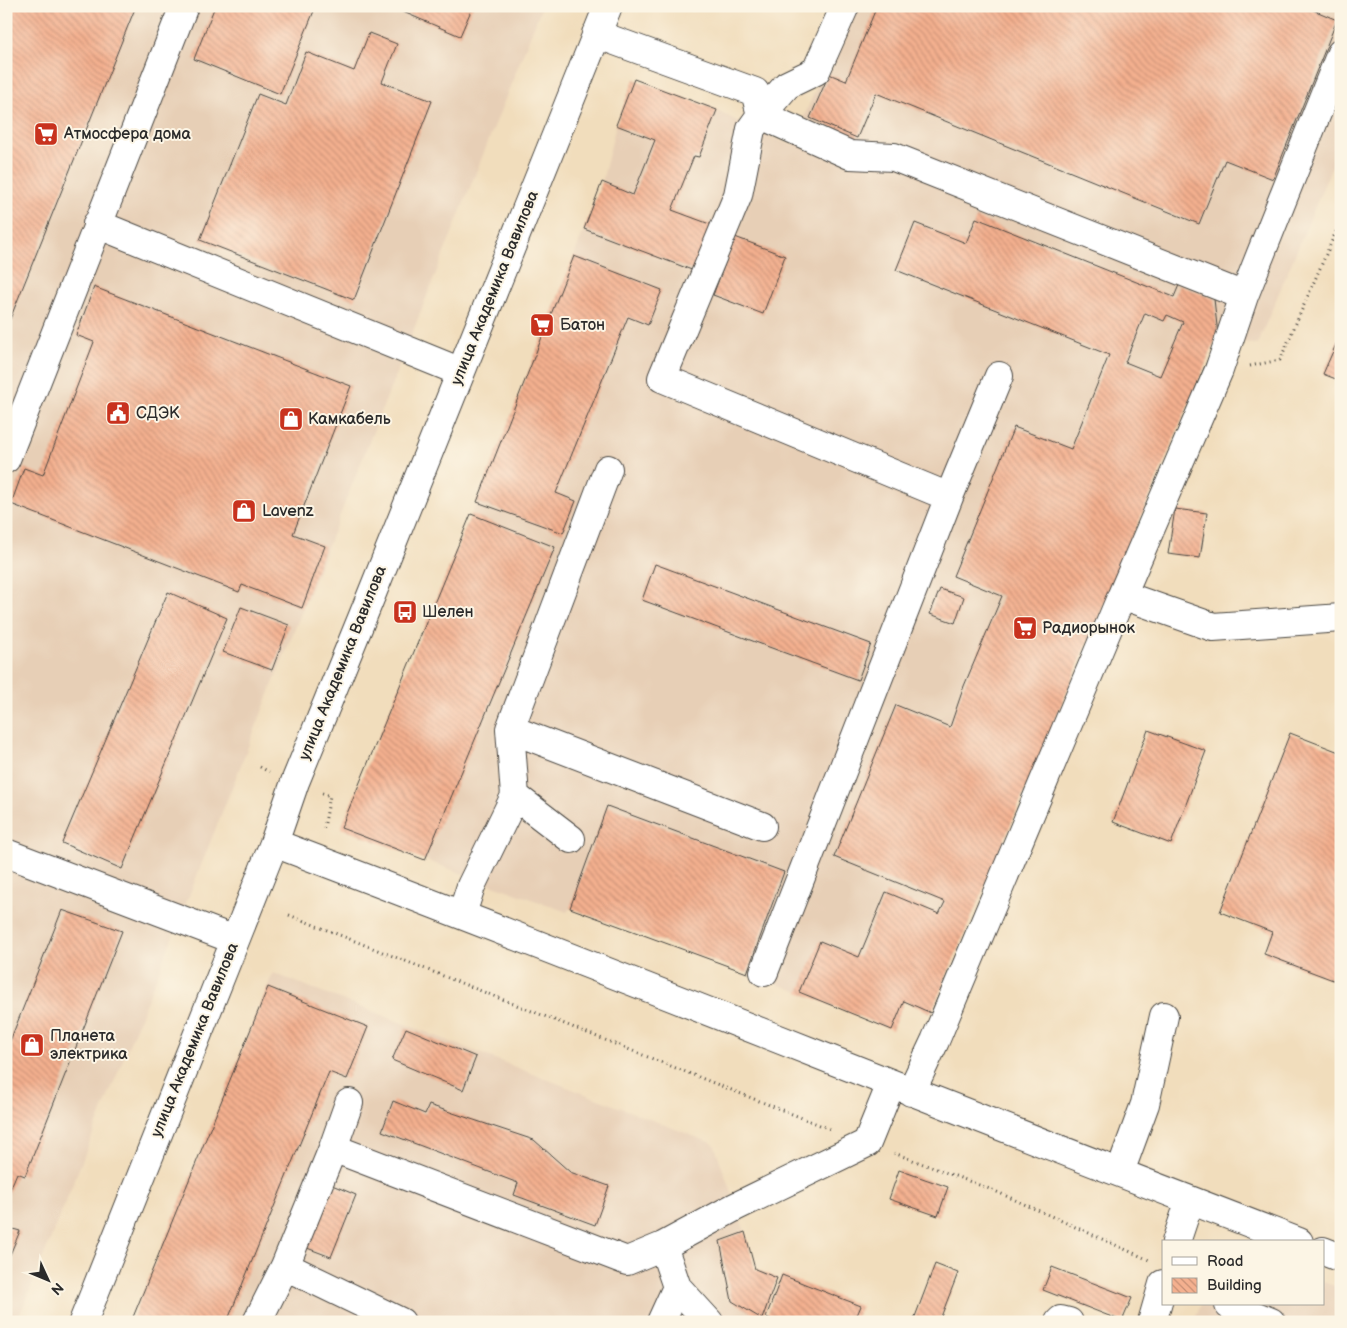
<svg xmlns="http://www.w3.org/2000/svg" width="1347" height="1328" viewBox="0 0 1347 1328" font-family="'Balsamiq Sans',sans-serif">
<defs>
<pattern id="building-back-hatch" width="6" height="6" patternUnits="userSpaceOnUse" patternTransform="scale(1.25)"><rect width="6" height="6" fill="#f4b08f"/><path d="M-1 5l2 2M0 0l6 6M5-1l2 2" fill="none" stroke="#c68f75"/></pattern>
</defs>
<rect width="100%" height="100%" fill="#fcf5e5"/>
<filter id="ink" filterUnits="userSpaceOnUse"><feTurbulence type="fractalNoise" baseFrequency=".02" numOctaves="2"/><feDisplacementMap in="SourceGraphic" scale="10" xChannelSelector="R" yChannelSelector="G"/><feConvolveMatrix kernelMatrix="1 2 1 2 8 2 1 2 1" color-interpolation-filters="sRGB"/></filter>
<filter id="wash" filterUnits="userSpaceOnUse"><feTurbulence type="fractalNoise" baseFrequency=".0096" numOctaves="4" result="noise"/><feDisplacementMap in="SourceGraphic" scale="20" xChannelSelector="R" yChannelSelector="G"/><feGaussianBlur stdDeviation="1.12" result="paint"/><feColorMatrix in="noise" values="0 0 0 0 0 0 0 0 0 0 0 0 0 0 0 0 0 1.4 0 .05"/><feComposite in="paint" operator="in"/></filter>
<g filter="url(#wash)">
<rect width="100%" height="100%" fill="#f1ddbc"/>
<path fill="#e7cfb6" d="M6,6H542L173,936L17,1322H6Z
M851,6H1341V145L1257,345L1218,335L945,902L892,1030L799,992L570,908L567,912L425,860L341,828L477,502L574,256L602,182L616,125L634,79L717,110L751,129L792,145Z
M273,973L714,1144L745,1232L755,1269L777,1278L762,1319L768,1322H131Z
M1323,1282L1341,1288V1322H1194L1201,1304H1323Z"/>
<g id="blocks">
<path fill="url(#building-back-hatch)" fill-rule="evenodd" d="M6,6H136L6,329Z
M215,6H316L280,94L194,59Z
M389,6H473L460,36Z
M877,6H1304L1337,20L1273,179L1225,160L1199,224L876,93L857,138L810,118L829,74L846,81Z
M369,33L397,44L382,82L432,101L354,300L200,240L258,94L286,105L306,52L354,71Z
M634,79L717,110L699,157L694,156L672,210L715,226L697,272L584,229L602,182L633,195L655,140L616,125Z
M976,218L1174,297L1179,285L1214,299L1218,335L931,1013L904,1001L892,1030L799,992L820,941L859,957L886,892L939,914L945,902L834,857L896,705L950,727L964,686L1002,596L953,576L1014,427L1071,449L1109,355L896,270L915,223L966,243ZM1145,313L1164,321L1167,315L1183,322L1160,376L1125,362Z
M735,237L785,256L763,314L713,295Z
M574,256L662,290L648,325L628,317L556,493L576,501L563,533L477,502Z
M94,287L351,386L293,534L325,546L302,608L242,585L239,592L11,504L24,468L43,475L94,342L76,335Z
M1341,333V381L1323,374Z
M1175,509L1207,513L1200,558L1168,554Z
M471,514L555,547L425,860L341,828Z
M655,564L871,644L858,680L642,600Z
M940,589L964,597L955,623L930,614Z
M168,592L227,618L122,869L62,843Z
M241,607L289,625L272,670L223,652Z
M1148,730L1206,751L1171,844L1113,822Z
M1290,733L1339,752L1341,747V983L1264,954L1272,932L1220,912Z
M607,806L784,872L747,973L570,908Z
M62,910L122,931L25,1176L17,1173L6,1199V1051Z
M268,987L368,1027L347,1079L329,1072L227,1322H131Z
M406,1028L476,1057L463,1090L392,1060Z
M393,1101L425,1114L429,1105L534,1140L570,1172L609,1186L595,1225L514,1195L518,1183L382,1131Z
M899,1170L948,1187L938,1216L889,1199Z
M332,1185L356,1195L331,1257L307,1248Z
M6,1227L20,1231L6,1264Z
M745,1232L755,1269L777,1278L762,1319L732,1301L720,1241Z
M935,1264L958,1273L939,1322H913Z
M1052,1267L1132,1298L1122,1321L1043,1290Z
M782,1275L861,1306L854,1322H777L766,1317Z"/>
</g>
</g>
<g filter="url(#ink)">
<use href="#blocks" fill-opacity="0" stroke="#494641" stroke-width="1"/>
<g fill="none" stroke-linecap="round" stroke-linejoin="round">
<defs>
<path id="minor" d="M845,6L816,71L787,85L761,115L751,129L738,195L662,378L949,497
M596,34L755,92L761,115L850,155L894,157L1244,296
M97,224L461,372
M6,459L184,6
M1122,595L1219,370L1244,296L1341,53
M510,729L762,826
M515,796L571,839
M274,843C617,973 956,1111 1299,1242
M6,853L235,940
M462,914L471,886L515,796L510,729L608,469
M764,972L949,497L999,376
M911,1092L935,1041L1122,595L1213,627L1341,618
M333,1148L349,1103
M1120,1172L1145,1104L1164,1016
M1176,1242L1190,1200
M1323,1251L1341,1258
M285,1266L401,1322
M677,1287L709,1322
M1229,1305L1271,1322
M83,1322L274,843L295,782L371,596L608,6
M257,1322L285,1266L333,1148L627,1261L663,1246L735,1207L867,1143L891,1084
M661,1322L677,1287L663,1246
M1059,1322L1061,1320L1069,1322
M1152,1322L1163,1284"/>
</defs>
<use href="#minor" stroke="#494641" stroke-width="30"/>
<path stroke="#494641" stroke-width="3" stroke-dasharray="1 4" stroke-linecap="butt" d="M1250,366L1280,360L1341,220
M260,767L269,772
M322,793L330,796L324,828
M289,915L830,1129
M894,1153L995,1191L1149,1260"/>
<use href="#minor" stroke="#fff" stroke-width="28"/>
</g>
</g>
<defs>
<symbol id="supermarket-square" viewBox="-11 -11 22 22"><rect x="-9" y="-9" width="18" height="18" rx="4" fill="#c8321e" stroke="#fcf5e5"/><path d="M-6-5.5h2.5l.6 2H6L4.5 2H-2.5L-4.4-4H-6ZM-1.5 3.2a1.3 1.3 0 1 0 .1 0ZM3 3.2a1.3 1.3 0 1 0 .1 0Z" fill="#fff"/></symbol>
<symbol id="civic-square" viewBox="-11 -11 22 22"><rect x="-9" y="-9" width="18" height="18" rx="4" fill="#c8321e" stroke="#fcf5e5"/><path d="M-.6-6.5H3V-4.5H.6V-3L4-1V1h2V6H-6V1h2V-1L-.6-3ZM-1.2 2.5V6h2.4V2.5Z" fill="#fff"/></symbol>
<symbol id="shop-square" viewBox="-11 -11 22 22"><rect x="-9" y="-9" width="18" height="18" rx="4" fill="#c8321e" stroke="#fcf5e5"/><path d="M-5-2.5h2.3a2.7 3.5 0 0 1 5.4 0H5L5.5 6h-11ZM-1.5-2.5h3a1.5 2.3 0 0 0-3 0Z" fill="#fff"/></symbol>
<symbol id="bus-square" viewBox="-11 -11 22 22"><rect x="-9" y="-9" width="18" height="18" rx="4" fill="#c8321e" stroke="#fcf5e5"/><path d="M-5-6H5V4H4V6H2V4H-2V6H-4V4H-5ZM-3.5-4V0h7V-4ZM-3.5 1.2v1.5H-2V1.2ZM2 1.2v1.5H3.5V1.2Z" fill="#fff"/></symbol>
</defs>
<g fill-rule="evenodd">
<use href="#supermarket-square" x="32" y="120" width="28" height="28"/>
<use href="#supermarket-square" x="528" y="311" width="28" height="28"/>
<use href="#civic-square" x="104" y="399" width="28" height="28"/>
<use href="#shop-square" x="277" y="405" width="28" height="28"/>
<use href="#shop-square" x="230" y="497" width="28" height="28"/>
<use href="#bus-square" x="391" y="598" width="28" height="28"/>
<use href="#supermarket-square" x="1011" y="614" width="28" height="28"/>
<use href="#shop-square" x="18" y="1031" width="28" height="28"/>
</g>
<g text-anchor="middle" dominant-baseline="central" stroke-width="4" stroke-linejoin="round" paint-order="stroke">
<g font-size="16" fill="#2b2b2b" stroke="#fcf5e5" text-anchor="start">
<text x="64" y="134">Атмосфера дома</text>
<text x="560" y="325">Батон</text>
<text x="136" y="413">СДЭК</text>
<text x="308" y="419">Камкабель</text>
<text x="262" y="511">Lavenz</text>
<text x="422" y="612">Шелен</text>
<text x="1042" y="628">Радиорынок</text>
<text x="50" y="1036">Планета<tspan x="50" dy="18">электрика</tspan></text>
</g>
<g font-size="16" fill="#2b2b2b" stroke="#fcf5e5">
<text transform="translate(495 288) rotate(-68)">улица Академика Вавилова</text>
<text transform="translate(343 663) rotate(-68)">улица Академика Вавилова</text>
<text transform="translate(195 1040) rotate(-68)">улица Академика Вавилова</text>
</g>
</g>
<rect width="1347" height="1328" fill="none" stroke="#fcf5e5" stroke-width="25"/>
<rect x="1162" y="1240" width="162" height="65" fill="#fcf5e5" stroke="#a8a49b"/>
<rect x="1172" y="1257" width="25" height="8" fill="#ffffff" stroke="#a8a49b"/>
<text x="1207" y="1266" font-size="15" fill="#2b2b2b">Road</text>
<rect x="1172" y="1278" width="25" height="15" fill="url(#building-back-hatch)" stroke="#a8a49b"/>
<text x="1207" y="1290" font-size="15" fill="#2b2b2b">Building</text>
<g transform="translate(48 1280) rotate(134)" stroke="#fcf5e5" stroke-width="4" paint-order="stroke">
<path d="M0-4L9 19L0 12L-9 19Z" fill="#2b2b2b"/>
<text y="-8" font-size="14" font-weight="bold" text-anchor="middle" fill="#2b2b2b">N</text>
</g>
</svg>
